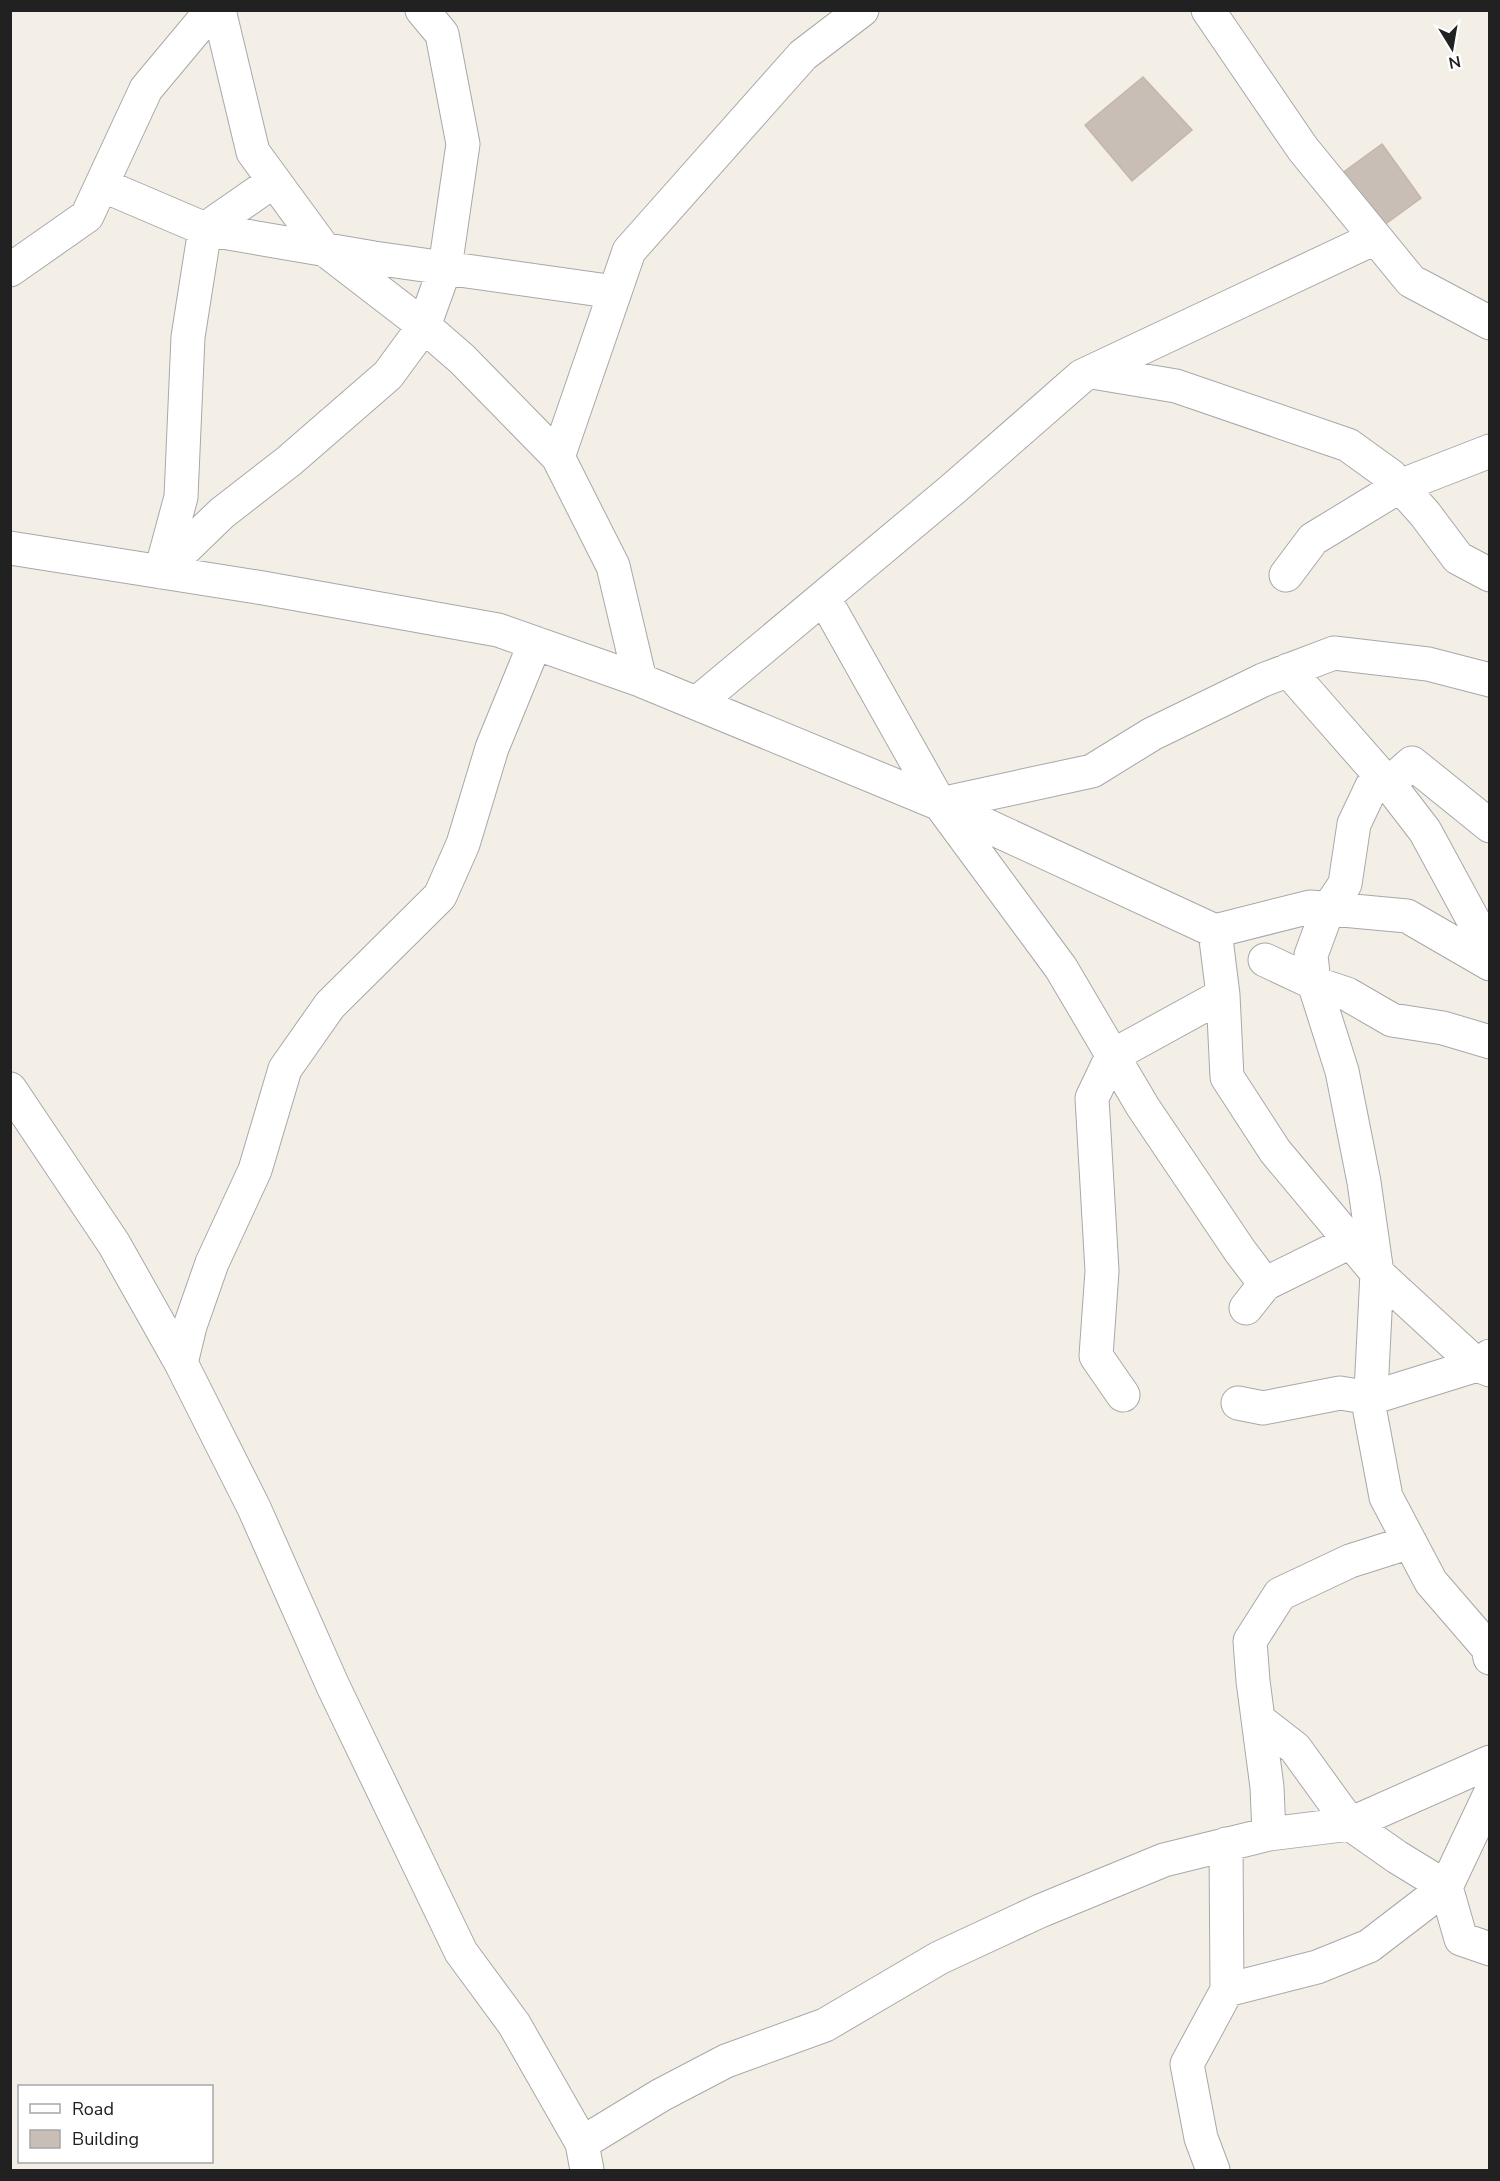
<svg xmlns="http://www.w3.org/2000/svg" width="1500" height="2181" viewBox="0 0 1500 2181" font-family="'Nunito Sans',sans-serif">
<rect width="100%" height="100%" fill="#f3efe7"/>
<path fill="#c8beb6" stroke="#c6b6a8" stroke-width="1.5" d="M1143,77L1192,130L1132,181L1085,125Z
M1382,144L1421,198L1380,228L1341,174Z"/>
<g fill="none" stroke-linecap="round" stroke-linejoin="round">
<defs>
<path id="minor" d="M219,10L253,152L324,249L424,326L462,359L558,457
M1208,10L1303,149L1411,281L1490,323
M102,185L205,229L374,258L615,292
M10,270L87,216L146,89L212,10
M1092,372L1176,386L1348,445L1391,476L1425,514L1458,558L1490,575
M10,548L263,588L498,630L640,680L940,804L1215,931L1310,907L1407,916L1490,964
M161,571L181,497L188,337L205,229L274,181
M161,572L222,513L289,461L388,375L424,326L445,268L463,144L442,34L422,10
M1286,575L1313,539L1400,486L1490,451
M824,598L940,804L1061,968L1143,1107L1240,1251L1265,1284
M1288,670L1395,792L1425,831L1490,951
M640,680L613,566L558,457L629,251L803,55L862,10
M697,703L953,489L1082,376L1375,238
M940,804L1092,771L1152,734L1263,680L1334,653L1428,664L1490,680
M1490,826L1412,763L1388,784L1372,786L1354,824L1345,884L1328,909L1311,955L1314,983L1347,994L1392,1020L1443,1028L1490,1042
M1215,931L1223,995L1227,1077L1275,1151L1377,1273L1477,1365L1490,1370
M1265,960L1314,983L1342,1071L1364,1182L1377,1273L1370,1412L1386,1497L1431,1582L1488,1648L1490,1658
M10,1089L114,1244L181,1363L254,1508L333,1686L461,1952L514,2024L582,2143L587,2170
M1246,1308L1265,1284L1352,1241
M181,1363L190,1326L212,1263L255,1170L285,1069L330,1005L440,896L463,844L492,748L535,643
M1123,1395L1096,1356L1102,1271L1092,1098L1112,1056L1223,995
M1238,1403L1263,1408L1340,1393L1371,1398L1477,1365L1490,1356
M1259,1720L1295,1748L1350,1824L1397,1857L1446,1887L1461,1939L1490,1949
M1269,1834L1267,1787L1253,1681L1250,1641L1280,1594L1350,1561L1410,1542
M1226,1844L1227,1990L1317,1967L1369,1946L1446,1887L1490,1794
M582,2143L661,2095L726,2061L825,2025L939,1958L1040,1911L1164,1860L1269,1834L1350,1824L1490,1762
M1213,2170L1201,2138L1187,2064L1227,1990"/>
</defs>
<use href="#minor" stroke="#a8a8a8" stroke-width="35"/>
<use href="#minor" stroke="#fff" stroke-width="33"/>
</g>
<rect width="1500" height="2181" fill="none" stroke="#212121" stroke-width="24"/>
<rect x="18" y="2085" width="195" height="78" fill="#ffffff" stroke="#a6a6a6" stroke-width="1.5"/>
<rect x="30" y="2104" width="30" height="9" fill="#ffffff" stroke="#a6a6a6" stroke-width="1.5"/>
<text x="72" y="2115" font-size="18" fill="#212121">Road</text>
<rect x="30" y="2130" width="30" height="18" fill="#c8beb6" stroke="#a6a6a6" stroke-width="1.5"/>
<text x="72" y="2145" font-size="18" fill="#212121">Building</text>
<g transform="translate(1452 48) rotate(169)" stroke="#ffffff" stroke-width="4.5" paint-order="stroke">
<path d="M0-4.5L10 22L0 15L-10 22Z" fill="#212121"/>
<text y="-9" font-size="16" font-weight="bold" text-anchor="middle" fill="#212121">N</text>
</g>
</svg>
